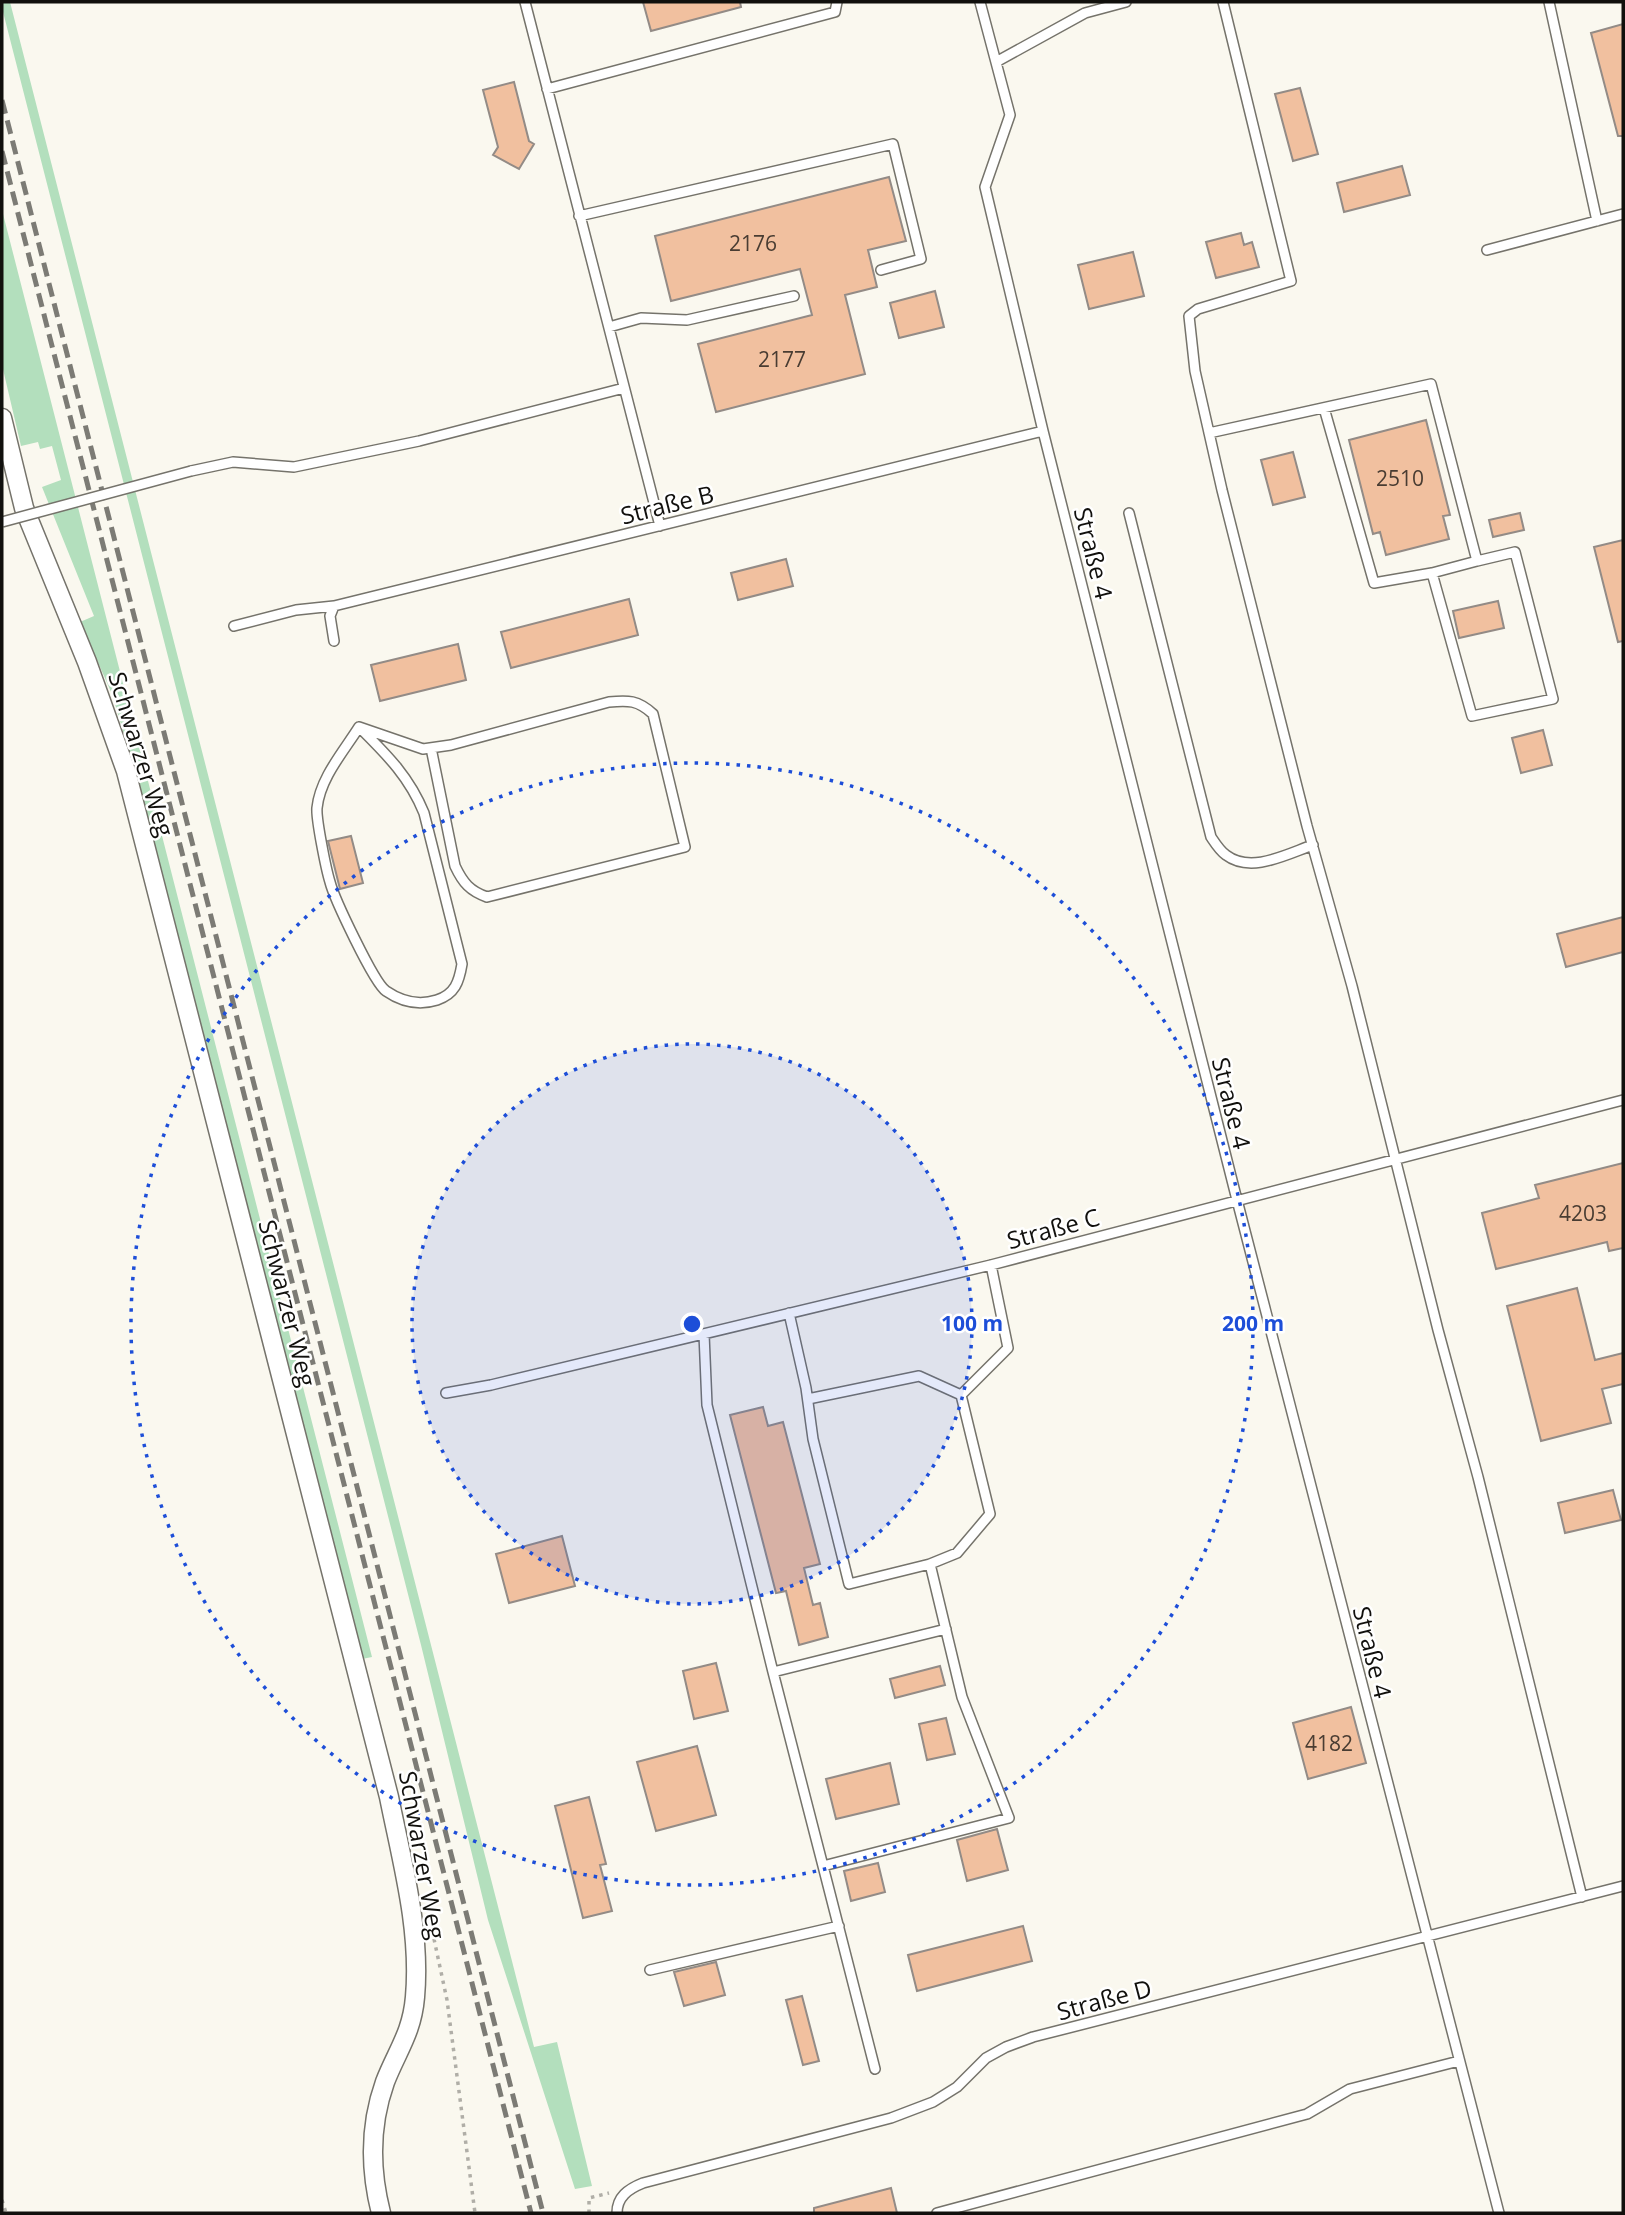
<svg xmlns="http://www.w3.org/2000/svg" width="1625" height="2215" viewBox="0 0 1625 2215" font-family="'Open Sans',sans-serif">
<rect width="100%" height="100%" fill="#faf8ef"/>
<path fill="#b3dfbd" d="M2,2H10L534,2047L557,2042L592,2186L575,2189L488,1920L421,1645L2,8Z
M2,210L372,1657L362,1659L133,764L112,694L80,622L94,616L42,487L61,480L52,446L40,449L38,442L21,446L2,365Z"/>
<path fill="#f1c09f" stroke="#938b86" stroke-width="2" d="M643,2H740L741,7L651,31Z
M1623,24V136H1618L1591,33Z
M514,82L529,141L534,144L519,169L493,155L498,147L483,90Z
M1300,88L1318,154L1293,161L1275,94Z
M1402,166L1410,195L1344,212L1337,183Z
M889,177L906,241L868,250L877,287L845,295L865,374L716,412L698,344L812,315L800,269L671,301L655,236Z
M1241,233L1244,245L1252,242L1259,267L1216,278L1206,242Z
M1133,252L1144,296L1089,309L1078,265Z
M935,291L944,327L899,338L890,303Z
M1426,420L1450,515L1443,516L1449,539L1386,555L1380,532L1373,534L1349,440Z
M1293,452L1305,497L1273,505L1261,460Z
M1520,513L1524,530L1493,537L1489,520Z
M1623,540V641L1618,642L1594,547Z
M786,559L793,586L738,600L731,573Z
M629,599L638,635L511,668L501,632Z
M1498,601L1504,628L1459,638L1453,611Z
M458,644L466,680L380,701L371,665Z
M1543,730L1552,765L1521,773L1512,738Z
M351,836L363,883L340,889L328,841Z
M1623,917V952L1566,967L1557,934Z
M1623,1163V1248L1609,1251L1607,1242L1496,1269L1482,1213L1539,1198L1535,1185Z
M1577,1288L1595,1360L1623,1353V1384L1602,1389L1611,1423L1541,1441L1507,1306Z
M763,1407L768,1426L783,1422L820,1564L804,1568L813,1605L820,1603L828,1637L799,1645L786,1591L776,1593L730,1415Z
M1613,1490L1621,1520L1565,1533L1558,1503Z
M562,1536L575,1586L509,1603L496,1554Z
M716,1663L728,1711L694,1719L683,1671Z
M940,1666L945,1685L895,1698L890,1679Z
M1351,1707L1366,1763L1308,1779L1293,1723Z
M946,1718L955,1754L927,1760L919,1724Z
M697,1746L716,1815L656,1831L637,1762Z
M890,1763L899,1804L836,1819L826,1779Z
M589,1797L606,1864L600,1865L612,1911L583,1918L555,1806Z
M997,1829L1008,1870L967,1881L957,1840Z
M878,1863L885,1892L851,1901L844,1871Z
M1023,1926L1032,1961L917,1991L908,1955Z
M716,1962L725,1995L684,2006L674,1972Z
M802,1996L819,2061L803,2065L786,2000Z
M891,2188L897,2213H814V2208Z"/>
<g fill="none" stroke-linecap="round" stroke-linejoin="round">
<defs>
<path id="service" d="M525,2L660,526
M980,2L1010,115L985,187L1043,431L1237,1200L1499,2213
M1223,2L1291,281L1198,309L1189,316L1195,371L1222,490L1307,826L1352,986L1438,1330L1478,1477L1582,1897
M1549,2L1597,221
M996,62L1085,13L1126,2
M547,89L835,12L837,2
M579,216L893,144L921,259L881,270
M1487,250L1623,214
M609,327L641,318L687,320L794,296
M1209,433L1431,384L1477,561L1432,573L1374,583L1324,408
M191,471L233,462L294,467L419,441L624,388
M1129,513L1211,837C1215,843 1220,851 1226,855C1251,874 1287,854 1313,845
M1432,573L1472,716L1553,699L1515,552L1477,561
M234,626L296,610L334,606
M334,641L330,616L334,606L1043,431
M359,727L423,749L451,745L609,702C628,700 638,700 653,714L685,847L487,897C470,891 463,883 455,866L431,748
M359,727C386,754 409,776 424,813L462,964C459,982 455,994 437,1000C418,1006 402,1002 386,991C374,983 334,898 330,882C326,869 316,819 317,808C320,778 344,751 359,727Z
M789,1313L806,1388L813,1439L849,1584L930,1564
M704,1334L707,1405L773,1672L946,1629
M446,1393L491,1385L991,1265L1623,1100
M808,1399L919,1376L961,1395
M773,1672L823,1866
M650,1970L839,1926
M875,2069L823,1866L1009,1818L962,1697L930,1564L957,1553L990,1514L961,1395L1008,1348L991,1265
M617,2213C617,2197 628,2189 643,2183L891,2118L933,2102L957,2087L986,2058L1006,2047L1033,2037L1623,1886
M937,2213L1307,2114L1350,2089L1459,2061"/>
<path id="minor" d="M2,418L24,508L87,662L126,771L389,1797C402,1862 421,1930 415,1997C412,2033 397,2051 385,2082C370,2124 370,2170 381,2213"/>
</defs>
<use href="#service" stroke="#75736b" stroke-width="12"/>
<use href="#minor" stroke="#75736b" stroke-width="21"/>
<path stroke="#b0aea7" stroke-width="3.5" stroke-dasharray="3.5 5" stroke-linecap="butt" d="M434,1939L447,2000L475,2213
M2,2200L6,2213
M589,2213V2198L609,2193"/>
<use href="#service" stroke="#fff" stroke-width="9"/>
<use href="#minor" stroke="#fff" stroke-width="18"/>
<path stroke="#7c7b75" stroke-width="5" stroke-dasharray="14 7" stroke-linecap="butt" d="M2,100L543,2213
M2,151L531,2213"/>
<defs>
<path id="service-bridge" d="M2,522L191,471"/>
</defs>
<use href="#service-bridge" stroke="#75736b" stroke-width="12" stroke-linecap="butt"/>
<use href="#service-bridge" stroke="#fff" stroke-width="9"/>
</g>
<circle cx="692" cy="1324" r="280" fill="#1d4ed8" fill-opacity=".12"/>
<g fill="none" stroke="#1d4ed8" stroke-width="3.5" stroke-dasharray="3.5 7">
<circle cx="692" cy="1324" r="280"/>
<circle cx="692" cy="1324" r="561"/>
</g>
<g text-anchor="middle" dominant-baseline="central" stroke-width="5" stroke-linejoin="round" paint-order="stroke">
<g font-size="21" fill="#493c32">
<text x="753" y="243">2176</text>
<text x="782" y="359">2177</text>
<text x="1400" y="478">2510</text>
<text x="1583" y="1213">4203</text>
<text x="1329" y="1743">4182</text>
</g>
<g font-size="24" fill="#11100d" stroke="#fff">
<text transform="translate(667 504) rotate(-14)">Straße B</text>
<text transform="translate(1094 553) rotate(76)">Straße 4</text>
<text transform="translate(142 754) rotate(73)">Schwarzer Weg</text>
<text transform="translate(1232 1103) rotate(76)">Straße 4</text>
<text transform="translate(1053 1228) rotate(-15)">Straße C</text>
<text transform="translate(288 1303) rotate(76)">Schwarzer Weg</text>
<text transform="translate(1373 1652) rotate(76)">Straße 4</text>
<text transform="translate(423 1855) rotate(80)">Schwarzer Weg</text>
<text transform="translate(1104 1999) rotate(-15)">Straße D</text>
</g>
</g>
<circle cx="692" cy="1324" r="10" fill="#1d4ed8" stroke="#fff" stroke-width="3.5"/>
<g font-size="21" text-anchor="middle" font-weight="bold" fill="#1d4ed8" stroke="#fff" stroke-width="5" stroke-linejoin="round" paint-order="stroke">
<text x="972" y="1331">100 m</text>
<text x="1253" y="1331">200 m</text>
</g>
<rect width="1625" height="2215" fill="none" stroke="#11100d" stroke-width="7"/>
</svg>
